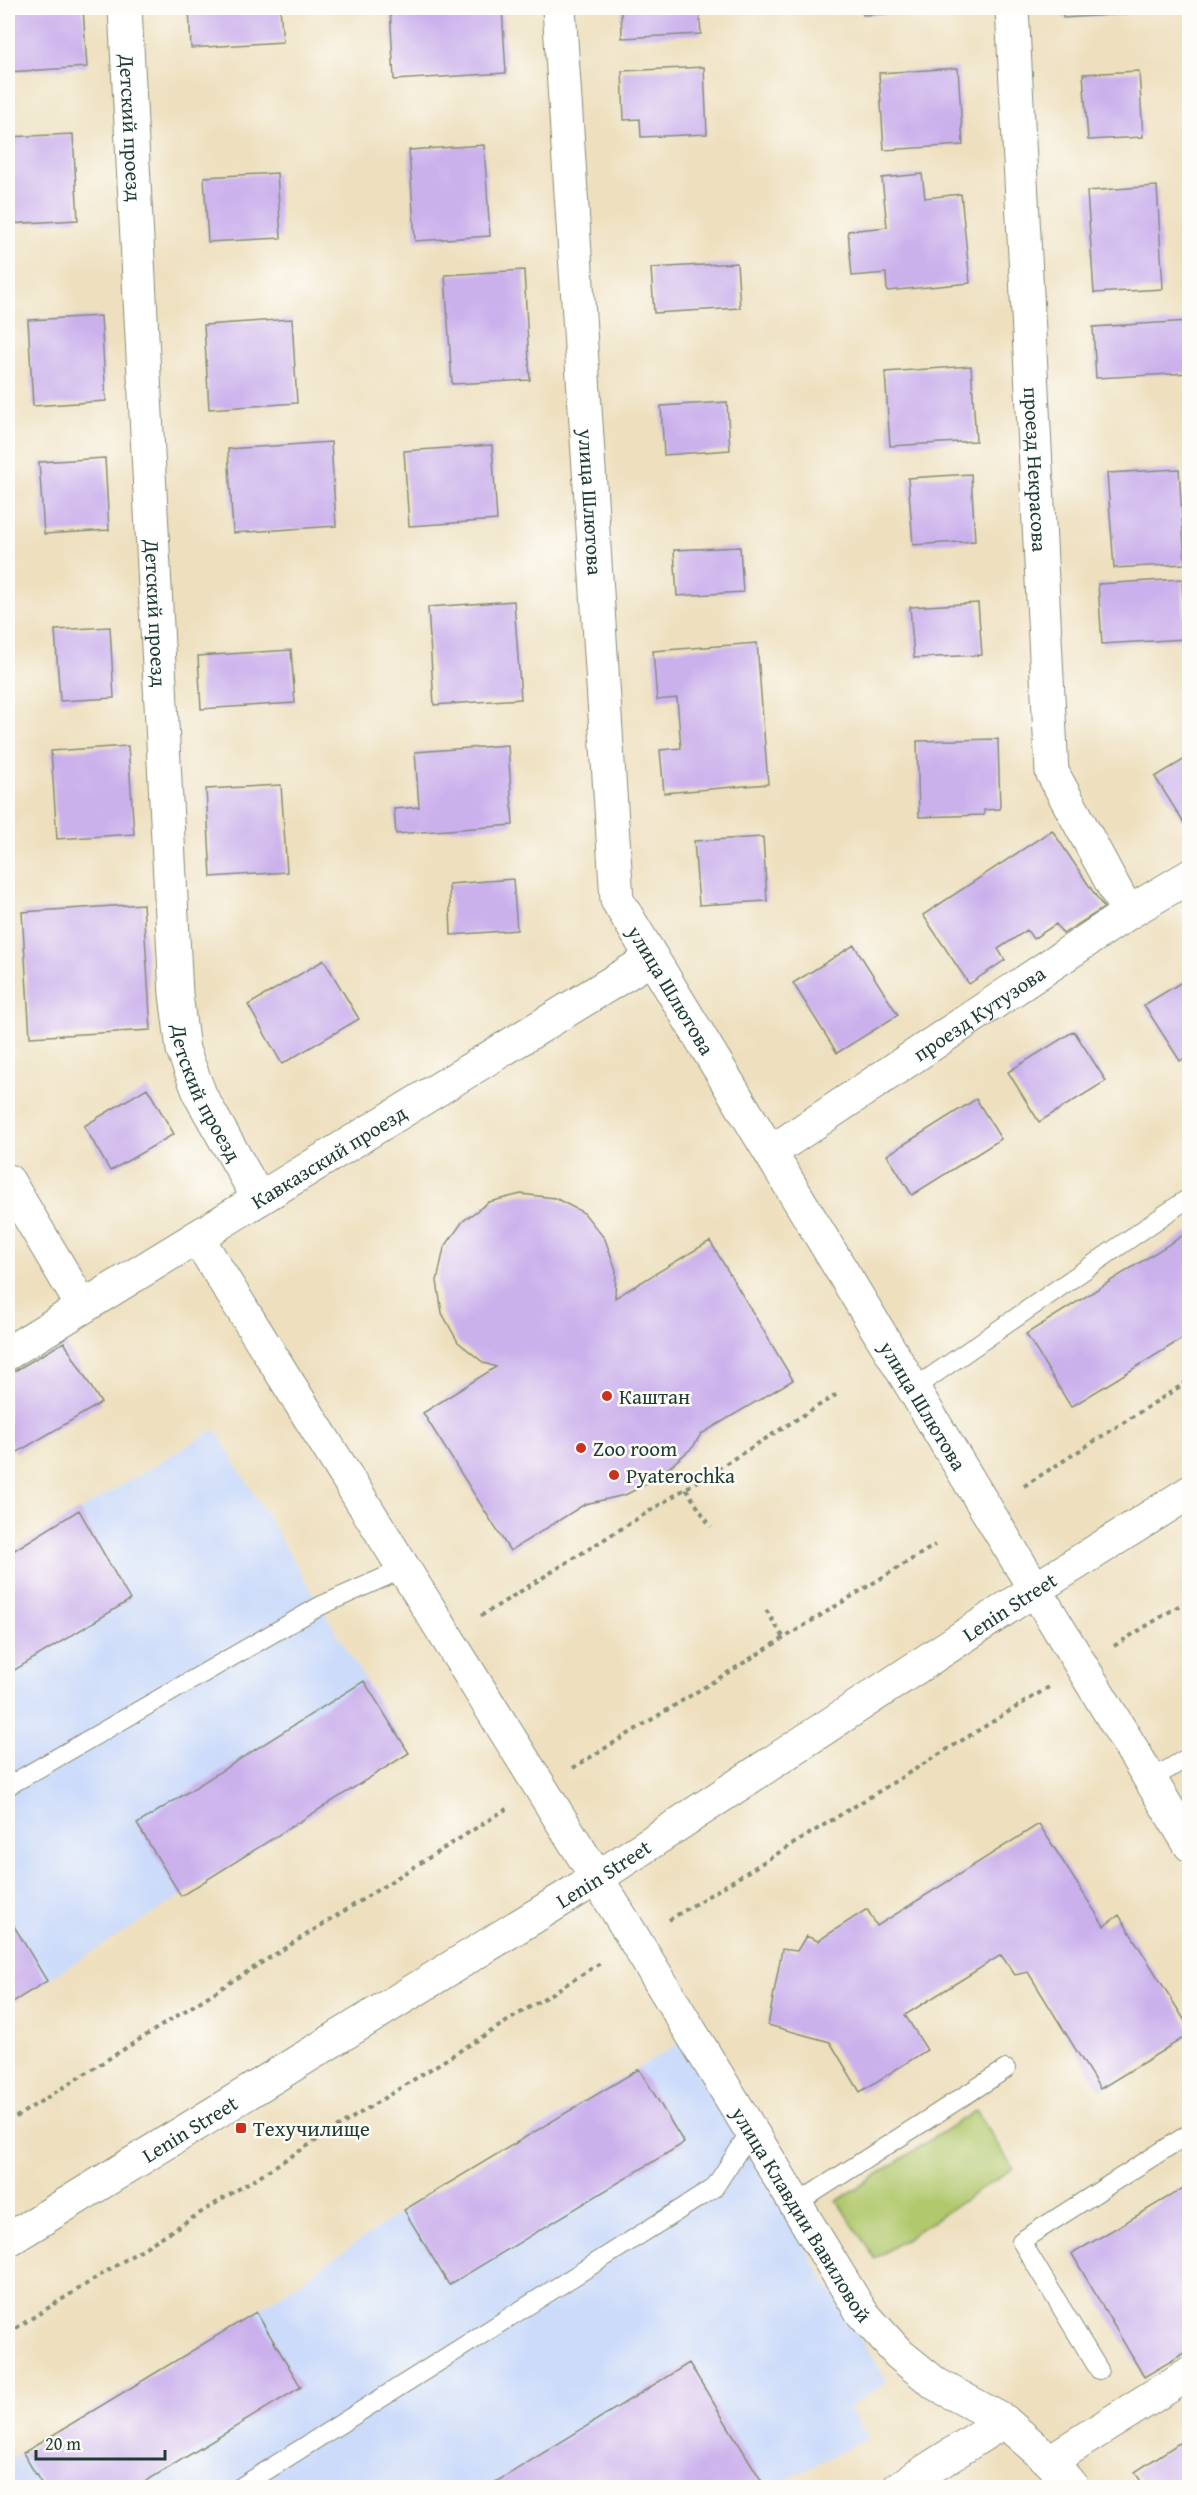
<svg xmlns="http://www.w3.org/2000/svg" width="1197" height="2495" viewBox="0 0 1197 2495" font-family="'Gentium Book Plus',serif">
<rect width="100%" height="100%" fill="#fdfcf7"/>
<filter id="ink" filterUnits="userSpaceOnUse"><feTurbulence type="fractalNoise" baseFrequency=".0167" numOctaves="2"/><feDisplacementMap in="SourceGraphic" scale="12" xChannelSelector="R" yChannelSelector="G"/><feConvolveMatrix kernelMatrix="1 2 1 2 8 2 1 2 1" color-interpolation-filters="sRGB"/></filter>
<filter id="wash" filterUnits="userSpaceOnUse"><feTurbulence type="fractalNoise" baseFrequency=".008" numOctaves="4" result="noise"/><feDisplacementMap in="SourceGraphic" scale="24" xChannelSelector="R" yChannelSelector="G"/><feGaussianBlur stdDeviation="1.35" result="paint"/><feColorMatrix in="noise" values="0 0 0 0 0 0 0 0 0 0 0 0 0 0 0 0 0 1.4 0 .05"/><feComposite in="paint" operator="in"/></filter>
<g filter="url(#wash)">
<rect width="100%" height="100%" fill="#eee0bf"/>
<path fill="#ccdbfa" d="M215,1429L409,1753L8,2005V1554Z
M680,2043L887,2382L848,2407L869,2438L771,2487L8,2488V2462L256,2312L404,2210Z"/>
<path fill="#b1c86c" stroke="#688250" stroke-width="1.5" d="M976,2110L1013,2168L875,2259L837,2201Z"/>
<g id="blocks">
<path fill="#cbb1ec" d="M8,8H83L87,67L8,72Z
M189,8H280L283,42L191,48Z
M390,8H502L506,73L394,80Z
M634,8H699L701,34L622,38L621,10Z
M862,8H959L960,10L863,15Z
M1062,8H1126V14L1063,18Z
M704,67L707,134L641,137L640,119L624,120L622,71Z
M958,68L963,145L884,150L879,73Z
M1139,71L1143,137L1088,140L1083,74Z
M73,134L78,220L8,224V137Z
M484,145L490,236L415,241L409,150Z
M277,173L281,238L208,242L204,177Z
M922,174L925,198L961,194L970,283L887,291L886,273L852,276L848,231L887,227L882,178Z
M1157,186L1163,289L1094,293L1087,191Z
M737,263L740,308L654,313L651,268Z
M524,270L530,380L452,384L445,275Z
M101,316L106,401L33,406L28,320Z
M292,319L297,403L209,409L204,325Z
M1190,321V373L1096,378L1093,327Z
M971,366L976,441L890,446L885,372Z
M727,402L730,450L664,455L661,406Z
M331,442L336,526L233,533L228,449Z
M492,445L497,520L409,526L404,451Z
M105,458L109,530L44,534L39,462Z
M1179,469L1185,564L1114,568L1107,473Z
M971,474L975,541L913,545L908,478Z
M740,547L743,592L677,596L674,550Z
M1182,579L1185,639L1102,644L1098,584Z
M514,601L521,699L434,705L428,607Z
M978,603L982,655L914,658L910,607Z
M110,627L114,698L60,701L55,630Z
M757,643L768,784L664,793L660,750L681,748L677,698L657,700L653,651Z
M291,650L295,703L201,709L198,656Z
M998,739L1000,809L984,810V815L919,817L917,741Z
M508,745L513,825L396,834L394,809L419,807L415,752Z
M128,746L134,834L57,839L51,751Z
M1190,756V826L1187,828L1155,777Z
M281,785L287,872L211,877L206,789Z
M1052,830L1104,908L1063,934L1056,924L1033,939L1027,930L998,949L1005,960L969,984L923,915Z
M763,837L767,901L699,905L694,841Z
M513,879L517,930L451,935L449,884Z
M143,904L151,1030L30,1037L22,912Z
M854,945L898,1015L837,1053L793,983Z
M324,960L359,1019L282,1064L248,1005Z
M1190,977V1054L1180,1061L1144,1005Z
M1074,1031L1106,1081L1039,1122L1008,1072Z
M147,1088L174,1134L110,1171L84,1126Z
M976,1099L1001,1139L912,1195L887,1155Z
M521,1194L555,1198L584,1213L605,1239L616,1270L615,1298L710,1241L793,1380L701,1434L693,1447L653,1481L625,1495L585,1504L510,1551L423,1413L496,1367L484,1363L458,1342L442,1313L437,1281L444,1248L463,1221L489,1202Z
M1190,1231V1334L1071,1407L1026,1334Z
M64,1342L101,1403L16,1453L8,1439V1375Z
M79,1510L130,1600L8,1674V1554Z
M364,1681L409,1753L181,1896L137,1824Z
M1039,1824L1104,1926L1119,1915L1190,2029V2034L1100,2089L1028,1972L1015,1975L1001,1955L905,2015L927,2050L860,2092L830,2042L768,2025L782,1949L797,1951L806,1936L818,1941L867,1909L877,1926Z
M8,1916L47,1981L8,2005Z
M639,2069L684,2143L449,2285L404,2210Z
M1190,2184V2350L1144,2377L1072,2254Z
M256,2312L301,2387L135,2488H44L23,2453Z
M689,2363L766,2488H486Z
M1185,2439L1190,2447V2488H1145L1135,2472Z"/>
</g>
</g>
<g filter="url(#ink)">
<use href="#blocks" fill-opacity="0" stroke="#868e7a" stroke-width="1.5"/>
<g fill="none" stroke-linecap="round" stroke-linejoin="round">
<defs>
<path id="service" d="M913,1389L1190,1197
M1150,1780L1190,1756
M8,1786L320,1606L405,1568
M796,2204L1006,2069
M1099,2370L1021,2241L1190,2133
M239,2488L714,2188L742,2145L755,2137"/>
<g id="minor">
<path id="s1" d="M125,8L176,994L183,1050L201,1097L259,1199"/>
<path id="s2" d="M1012,8L1052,772L1128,913"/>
<path id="s3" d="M771,1152L1128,913L1190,876"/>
<path d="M8,1181L83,1307"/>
<path id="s4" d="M197,1237L597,1878L862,2313L899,2354L936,2384L1004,2421L1050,2461L1073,2488"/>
<path id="s5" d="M8,1353L652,958"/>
<path d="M1050,2461L1190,2373"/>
<path d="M899,2488L1004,2421"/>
</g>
<g id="secondary">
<path id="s6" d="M559,8L617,900L1190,1845"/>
<path id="s7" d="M8,2240L597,1878L1034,1590L1190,1492"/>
</g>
</defs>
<use href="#service" stroke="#868e7a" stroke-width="20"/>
<use href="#minor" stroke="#868e7a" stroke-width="35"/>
<use href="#secondary" stroke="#868e7a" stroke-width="35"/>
<path stroke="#868e7a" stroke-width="4" stroke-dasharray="4.5 4.5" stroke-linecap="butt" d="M1024,1486L1190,1380
M686,1489L711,1527
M766,1610L784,1638
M481,1616L839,1393
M1114,1646L1190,1599
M573,1768L935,1545
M669,1920L1049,1687
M8,2122L508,1808
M8,2333L602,1962"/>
<use href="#service" stroke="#fff" stroke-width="18"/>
<use href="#minor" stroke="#fff" stroke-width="33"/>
<use href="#secondary" stroke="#fff" stroke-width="33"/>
</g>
</g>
<g fill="#c8321e" stroke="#fdfcf7" stroke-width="2">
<circle cx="607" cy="1396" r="6"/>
<circle cx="581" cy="1448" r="6"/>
<circle cx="614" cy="1475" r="6"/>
<rect x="235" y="2122" width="12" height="12" rx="3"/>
</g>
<g text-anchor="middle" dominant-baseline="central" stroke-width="5" stroke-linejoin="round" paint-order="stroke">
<g font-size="21" fill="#1f3d34" stroke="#fdfcf7">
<text stroke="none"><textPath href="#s1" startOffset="120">Детский проезд</textPath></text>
<text stroke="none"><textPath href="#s2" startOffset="462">проезд Некрасова</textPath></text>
<text stroke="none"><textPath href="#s6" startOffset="495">улица Шлютова</textPath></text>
<text stroke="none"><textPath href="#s1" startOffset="606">Детский проезд</textPath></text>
<text stroke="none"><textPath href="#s6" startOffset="999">улица Шлютова</textPath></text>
<text stroke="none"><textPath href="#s3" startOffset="250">проезд Кутузова</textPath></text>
<text stroke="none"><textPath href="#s1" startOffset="1092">Детский проезд</textPath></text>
<text stroke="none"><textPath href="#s5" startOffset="376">Кавказский проезд</textPath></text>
<text stroke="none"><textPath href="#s6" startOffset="1485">улица Шлютова</textPath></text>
<text stroke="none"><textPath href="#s7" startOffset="1185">Lenin Street</textPath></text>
<text stroke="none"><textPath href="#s7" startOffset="699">Lenin Street</textPath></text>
<text stroke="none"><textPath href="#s7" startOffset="213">Lenin Street</textPath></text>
<text stroke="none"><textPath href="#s4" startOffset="1149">улица Клавдии Вавиловой</textPath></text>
</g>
<g font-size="21" fill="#1f3d34" stroke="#fdfcf7" text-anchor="start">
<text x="619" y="1396">Каштан</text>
<text x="593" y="1448">Zoo room</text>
<text x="626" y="1475">Pyaterochka</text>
<text x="253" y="2128">Техучилище</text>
</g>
</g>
<rect width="1197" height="2495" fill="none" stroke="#fdfcf7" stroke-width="30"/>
<path d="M36 2450v9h129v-9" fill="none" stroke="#1f3d34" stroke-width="3"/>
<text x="45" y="2450" font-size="18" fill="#1f3d34" stroke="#fdfcf7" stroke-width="4.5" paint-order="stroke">20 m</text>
</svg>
